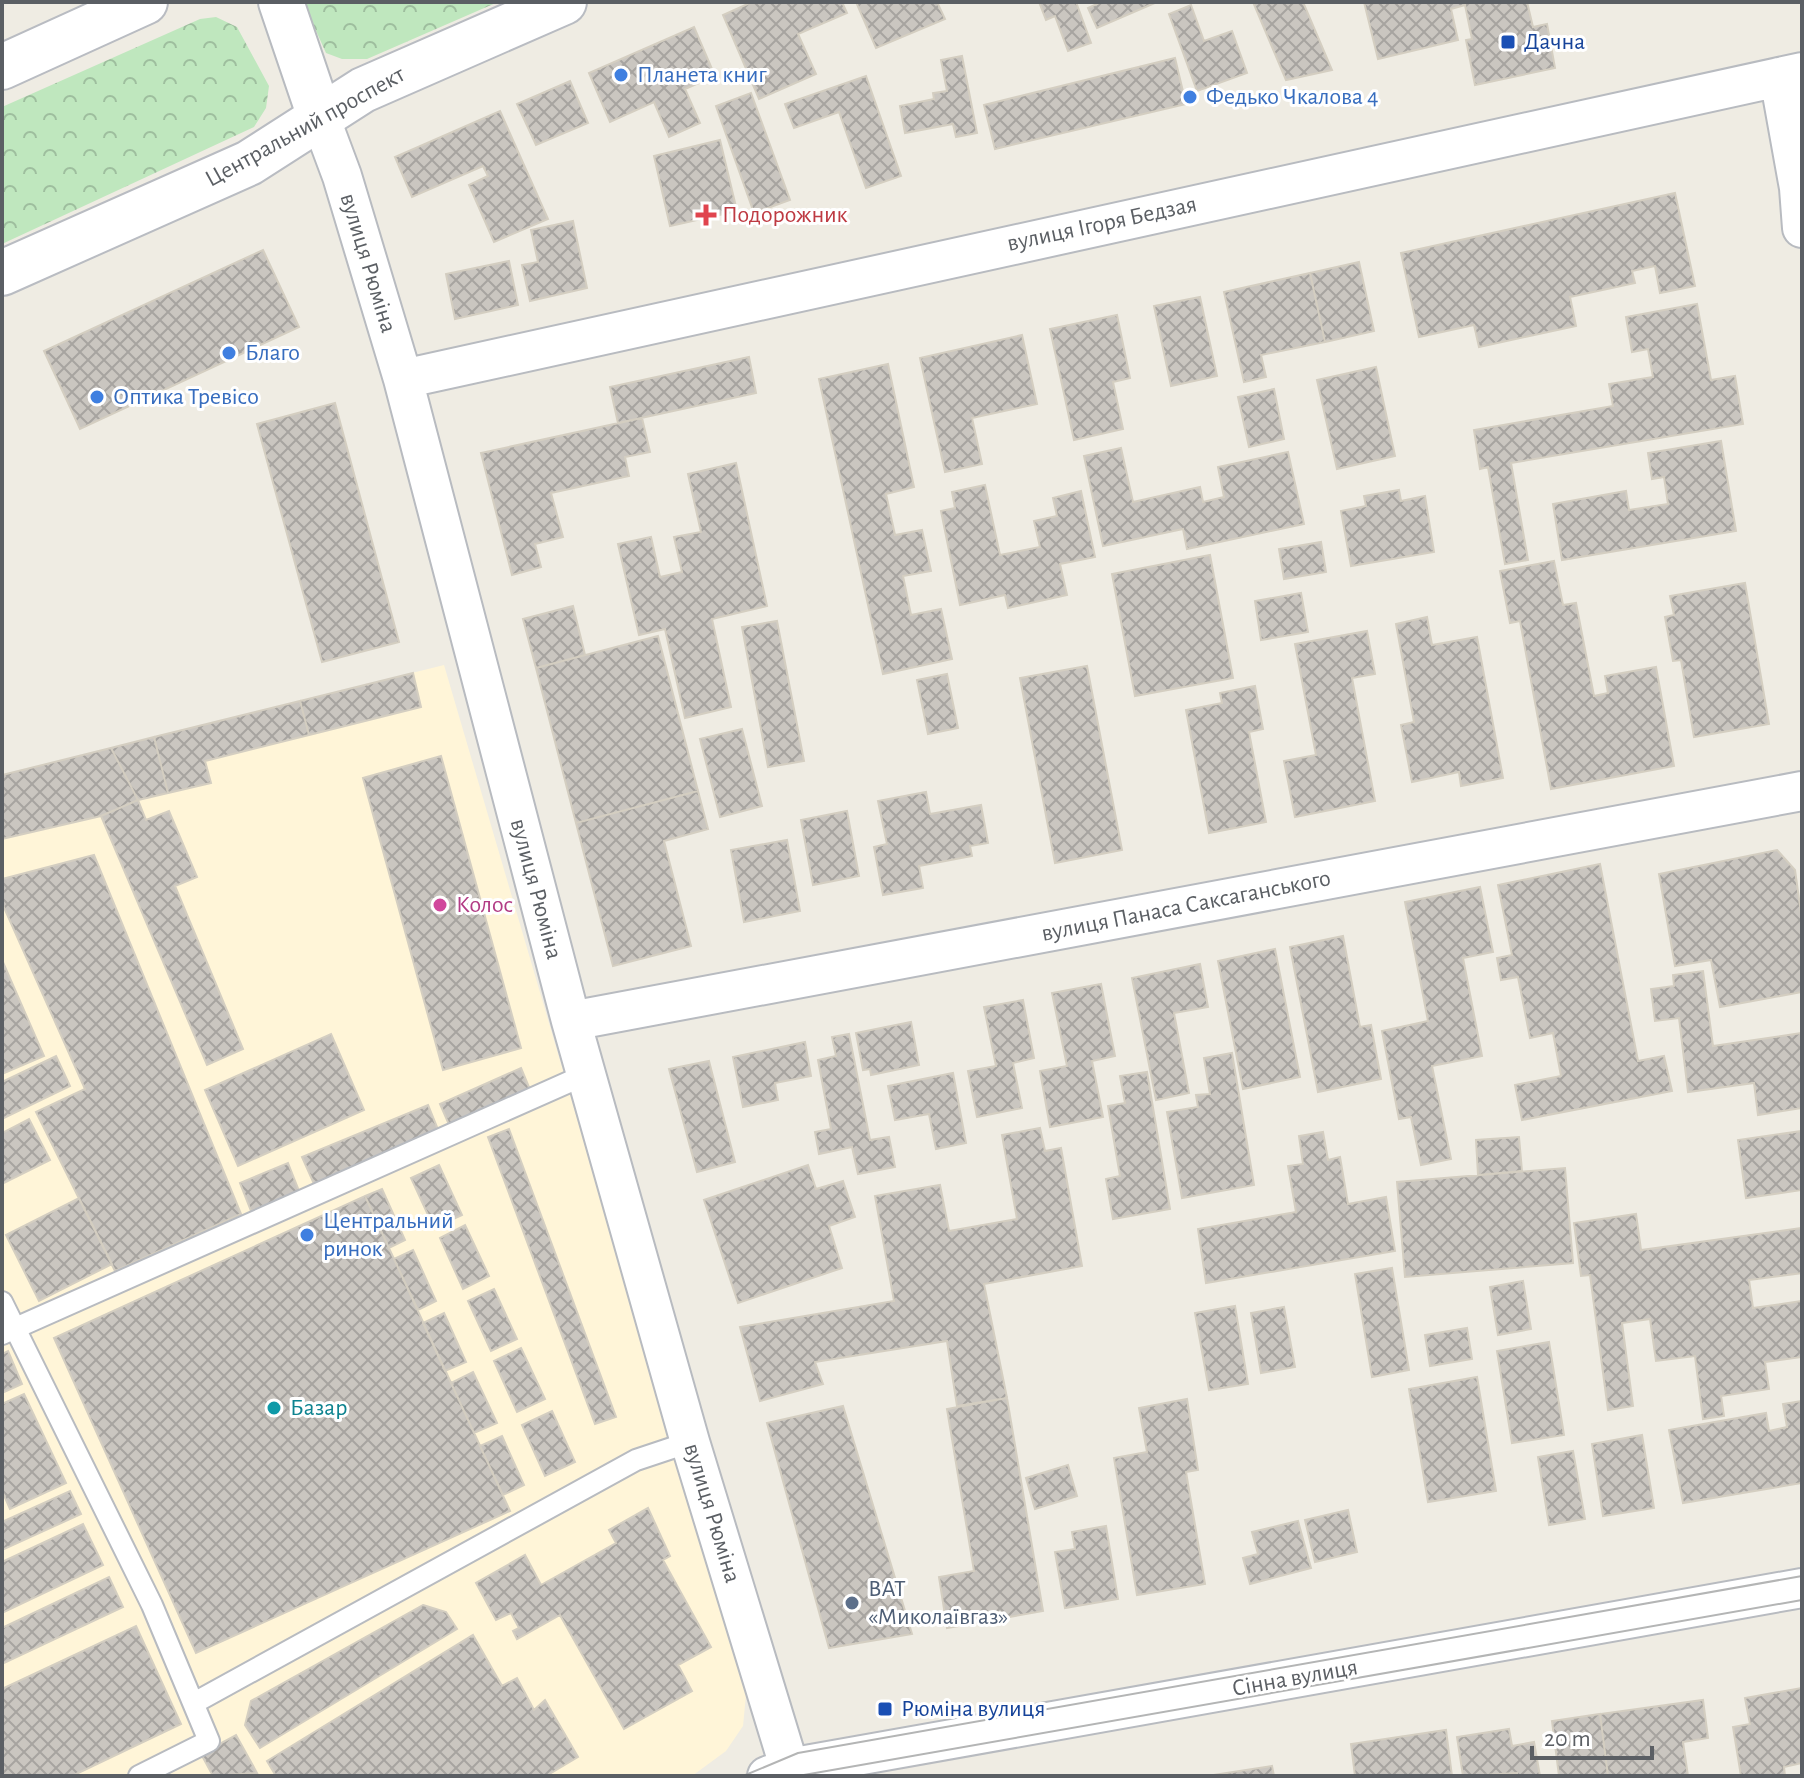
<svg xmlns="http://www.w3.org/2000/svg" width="1804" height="1778" viewBox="0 0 1804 1778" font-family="'Alegreya Sans',sans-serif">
<defs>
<pattern id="park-crowns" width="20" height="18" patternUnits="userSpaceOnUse" patternTransform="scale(2)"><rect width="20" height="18" fill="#bfe7be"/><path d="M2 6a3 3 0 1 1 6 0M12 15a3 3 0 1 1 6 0" fill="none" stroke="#9ebe9e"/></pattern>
<pattern id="building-cross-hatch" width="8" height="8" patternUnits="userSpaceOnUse" patternTransform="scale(2)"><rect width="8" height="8" fill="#cac6c0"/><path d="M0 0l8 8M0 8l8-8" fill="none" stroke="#a7a4a0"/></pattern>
</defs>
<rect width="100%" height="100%" fill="#efece3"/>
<path fill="#fff5d8" d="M444,665L746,1695L743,1726L726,1751L692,1776H2V775Z"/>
<path fill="url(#park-crowns)" d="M303,2H498L367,59H342L326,53Z
M216,17L237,27L269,86L266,108L254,127L2,244V107L200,19Z"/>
<path fill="url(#building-cross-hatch)" stroke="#d4cec1" stroke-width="2" d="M752,2H842L847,13L798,34L816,74L759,99L723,15Z
M856,2H937L945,19L876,48Z
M1039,2H1076L1091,43L1068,51L1055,16L1046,20Z
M1101,2H1157L1097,28L1088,8Z
M1253,2H1303L1332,70L1286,80Z
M1364,2H1527L1533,27L1547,24L1555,68L1475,85L1466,40L1472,39L1465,5L1451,9L1458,40L1378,59Z
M1191,5L1204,41L1232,31L1247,73L1197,91L1169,14Z
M694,27L715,76L685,89L700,123L669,137L654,102L610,122L589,73Z
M962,56L977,133L956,137L953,124L905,133L900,106L934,99L933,93L947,91L941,60Z
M1175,58L1186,104L995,149L984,105Z
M866,76L901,176L866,188L839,112L794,128L785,104Z
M570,81L588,123L536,145L517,104Z
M751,93L790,200L754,213L716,106Z
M500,111L548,219L494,242L469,185L488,176L483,166L412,197L395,157Z
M720,140L737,211L670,226L654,156Z
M1675,193L1695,286L1660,293L1655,266L1632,271L1635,283L1570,297L1576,326L1479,347L1474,325L1419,337L1401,253Z
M573,221L587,288L530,301L522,265L538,262L531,230Z
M263,250L299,327L80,429L44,351Z
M509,261L518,305L455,319L446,274Z
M1359,262L1374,331L1325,342L1310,273Z
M1310,273L1325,342L1261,355L1266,377L1244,382L1224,292Z
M1200,297L1217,376L1171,386L1154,306Z
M1697,304L1711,380L1735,376L1743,424L1511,463L1528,560L1505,564L1488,467L1480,469L1474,430L1613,406L1609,384L1653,377L1648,349L1632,352L1626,317Z
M1117,315L1130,378L1113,382L1123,429L1074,440L1050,329Z
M1022,335L1037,404L972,418L982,464L945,472L920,358Z
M749,357L756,393L618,423L610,387Z
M888,364L914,487L886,494L895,535L922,530L931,571L903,576L911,615L941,609L952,659L883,674L819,379Z
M1376,367L1395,456L1337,469L1317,380Z
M1274,389L1284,439L1249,447L1238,397Z
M335,403L399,642L322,662L257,424Z
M642,418L650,452L625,457L629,476L551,493L563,537L535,544L541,567L512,575L481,453Z
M1721,441L1736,531L1562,560L1553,504L1626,491L1629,510L1668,504L1664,477L1652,479L1648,453Z
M1121,448L1133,502L1200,487L1203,502L1224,497L1218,467L1288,452L1304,524L1187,549L1183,529L1103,546L1084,456Z
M736,463L767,606L712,619L731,707L685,718L665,629L639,635L618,544L651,537L660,577L682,572L674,537L701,532L688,474Z
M985,485L1000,555L1040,547L1034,521L1057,516L1053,498L1081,491L1095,557L1060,564L1067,595L1008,608L1005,595L960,605L941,511L955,508L952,492Z
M1399,490L1401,501L1425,496L1434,552L1351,566L1341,511L1366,506L1364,496Z
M1321,542L1326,572L1284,579L1279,549Z
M1210,555L1233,678L1135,696L1112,574Z
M1554,561L1563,605L1576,603L1594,696L1608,693L1605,676L1656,667L1674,766L1551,789L1520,621L1510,623L1500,571Z
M1745,583L1769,724L1694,737L1681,660L1673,661L1665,617L1674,615L1670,596Z
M1301,593L1308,632L1261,640L1255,601Z
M573,606L585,655L536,668L523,619Z
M1427,617L1432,645L1477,637L1503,778L1461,786L1459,772L1412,782L1401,725L1414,722L1396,624Z
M777,621L804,761L768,767L742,627Z
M1367,631L1375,674L1352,678L1375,801L1295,817L1284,761L1316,755L1295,644Z
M658,636L698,791L576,823L536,668Z
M1087,666L1122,850L1055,863L1020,678Z
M413,673L421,707L309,735L300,701Z
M947,674L958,728L928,734L917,680Z
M1255,686L1263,729L1249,732L1266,822L1209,833L1186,710L1222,703L1220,693Z
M300,701L309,735L205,761L211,783L168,793L154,737Z
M742,729L762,806L720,817L700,739Z
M154,737L168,793L138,800L111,748Z
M111,748L138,800L101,816L2,839V775Z
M441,756L521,1048L443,1070L363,778Z
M698,791L708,829L664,841L691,946L613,966L576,823Z
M926,792L930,814L981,805L988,843L970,846L972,856L919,866L923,888L883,895L874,847L887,844L878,801Z
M138,800L146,820L169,811L197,877L175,886L243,1049L207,1065L101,816Z
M847,811L859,876L813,885L801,820Z
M787,840L800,911L744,922L731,850Z
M1777,850L1795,870L1802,920V992L1720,1007L1711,960L1675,966L1659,874Z
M94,855L241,1214L115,1271L36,1112L85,1089L2,903V879Z
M1600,864L1638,1061L1664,1056L1672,1091L1522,1120L1515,1085L1561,1076L1553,1033L1530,1038L1518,977L1501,980L1497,958L1512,955L1498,885Z
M1480,887L1493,952L1463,958L1482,1056L1432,1066L1451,1159L1421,1165L1411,1117L1399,1119L1382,1031L1428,1021L1405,902Z
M1343,936L1360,1027L1371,1025L1381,1079L1318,1092L1290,947Z
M1275,949L1300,1077L1243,1089L1218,961Z
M2,960L44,1056L2,1074Z
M1200,964L1208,1007L1174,1013L1189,1093L1156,1100L1132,978Z
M1703,971L1713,1046L1802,1033V1108L1758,1115L1754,1083L1688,1092L1679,1018L1655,1021L1651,989L1674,986L1673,975Z
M1101,984L1115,1056L1092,1061L1103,1117L1050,1127L1040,1071L1067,1066L1052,993Z
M1023,1000L1034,1058L1013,1063L1022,1108L977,1117L968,1071L996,1066L984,1007Z
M911,1022L919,1065L871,1075L870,1069L863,1070L856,1033Z
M331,1034L364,1110L238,1166L205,1090Z
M849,1034L870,1140L889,1137L895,1167L858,1174L852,1147L819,1154L815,1132L831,1129L818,1060L836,1056L832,1037Z
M805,1042L811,1076L775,1083L778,1100L743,1107L733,1057Z
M1232,1053L1254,1185L1182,1198L1167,1112L1198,1107L1196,1095L1210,1094L1204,1058Z
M56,1056L70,1086L2,1119V1082Z
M709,1061L735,1162L697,1172L669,1069Z
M521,1068L531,1092L450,1127L440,1104Z
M1147,1072L1170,1209L1113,1219L1106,1179L1120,1176L1108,1106L1125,1103L1120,1076Z
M953,1073L966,1143L936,1149L929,1114L895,1120L888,1086Z
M428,1105L439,1132L314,1184L302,1157Z
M29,1119L50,1160L2,1184V1133Z
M1040,1128L1045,1151L1061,1148L1082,1266L984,1284L1007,1398L957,1406L947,1341L815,1362L823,1384L760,1401L740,1327L894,1301L875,1196L940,1185L949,1231L1017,1219L1002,1135Z
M509,1129L616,1417L595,1424L488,1137Z
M1802,1131V1190L1746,1198L1738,1140Z
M1323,1132L1328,1160L1340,1157L1348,1204L1386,1197L1395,1251L1206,1283L1198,1229L1296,1212L1288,1166L1303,1164L1299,1136Z
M1519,1137L1522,1171L1478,1175L1476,1140Z
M288,1163L299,1191L251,1211L240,1183Z
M439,1165L462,1215L434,1228L411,1178Z
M808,1165L816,1189L843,1181L855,1217L829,1226L842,1268L738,1303L704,1200Z
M1565,1168L1573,1263L1405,1277L1397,1182Z
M382,1189L405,1240L389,1248L365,1196Z
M365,1196L510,1511L196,1653L54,1338Z
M79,1198L112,1264L39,1301L6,1235Z
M1636,1214L1641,1250L1802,1228V1273L1749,1280L1753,1308L1802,1301V1357L1765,1362L1769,1389L1721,1396L1724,1416L1703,1419L1695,1356L1656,1361L1650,1319L1622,1323L1633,1406L1608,1410L1590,1275L1581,1276L1574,1223Z
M465,1225L489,1276L463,1289L440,1238Z
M413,1250L436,1301L418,1310L394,1259Z
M1392,1268L1409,1370L1372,1377L1355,1274Z
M1523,1281L1531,1329L1498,1335L1490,1287Z
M494,1289L517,1339L491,1351L468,1301Z
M1235,1306L1248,1384L1209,1390L1195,1313Z
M1284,1307L1295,1367L1261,1373L1251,1313Z
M444,1313L466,1362L445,1371L423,1323Z
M1467,1328L1472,1359L1430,1366L1425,1335Z
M1549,1342L1564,1435L1512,1443L1497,1351Z
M521,1348L545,1399L517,1412L494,1361Z
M8,1351L22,1384L2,1393V1354Z
M473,1372L497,1423L474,1433L451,1383Z
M1477,1377L1496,1491L1428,1502L1409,1389Z
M24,1394L66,1483L10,1509L2,1491V1404Z
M1007,1398L1043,1611L947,1628L939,1577L974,1571L947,1409Z
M1187,1399L1198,1470L1186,1472L1205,1584L1137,1595L1114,1458L1147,1452L1139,1408Z
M1802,1401V1483L1683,1503L1669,1430L1766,1413L1769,1431L1787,1427L1783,1404Z
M843,1406L912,1634L829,1648L767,1423Z
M552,1411L575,1462L545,1476L522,1425Z
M1642,1435L1654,1508L1603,1516L1592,1444Z
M502,1436L524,1485L503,1495L480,1446Z
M1573,1451L1585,1519L1549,1525L1538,1457Z
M1068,1465L1077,1496L1035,1509L1026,1478Z
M70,1491L81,1514L2,1550V1522Z
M648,1508L670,1556L663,1560L711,1647L678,1665L692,1691L624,1729L560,1615L517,1639L513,1631L519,1628L511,1613L496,1620L476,1583L525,1555L541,1585L616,1543L609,1530Z
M1348,1510L1357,1552L1315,1562L1305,1520Z
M1298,1521L1311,1568L1250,1584L1243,1558L1258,1554L1252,1532Z
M83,1524L103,1565L2,1613V1562Z
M1106,1526L1118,1599L1065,1608L1055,1552L1075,1549L1072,1532Z
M109,1577L123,1607L2,1664V1628Z
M423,1605L446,1612L457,1629L260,1748L245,1725L251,1701Z
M136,1626L181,1724L72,1776H2V1689Z
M473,1635L502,1686L517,1678L534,1710L545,1700L578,1757L546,1776H276L267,1761Z
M1802,1688V1763L1784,1767L1785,1776H1741L1733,1727L1750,1724L1745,1698Z
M1703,1700L1708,1738L1683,1742L1688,1776H1608L1600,1714Z
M1600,1714L1608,1776H1559L1552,1721Z
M1509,1729L1512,1746L1534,1742L1540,1776H1517V1773L1463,1776L1457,1737Z
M1446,1730L1452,1776H1355L1351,1744Z
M236,1735L257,1773L213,1776L201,1754Z
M1272,1766L1274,1776H1207Z"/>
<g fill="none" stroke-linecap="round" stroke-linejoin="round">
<defs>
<path id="service" d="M2,1302L152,1605L209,1741L139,1776
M2,1334L587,1074
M194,1703L636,1460L690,1442"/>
<path id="minor" d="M1779,77L1799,188L1802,228
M320,117L342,176L403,379L571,1021L690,1442L792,1776
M403,379L1802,72
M571,1021L1802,791
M767,1776L789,1768L1802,1588"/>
<path id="tertiary" d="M281,2L320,117"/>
<path id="secondary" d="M2,67L145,2
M2,273L249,163L363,90L564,2"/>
</defs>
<use href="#service" stroke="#b8bbc0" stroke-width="24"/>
<use href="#minor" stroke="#b8bbc0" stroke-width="42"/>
<use href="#tertiary" stroke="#b8bbc0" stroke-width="48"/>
<use href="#secondary" stroke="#b9bcc2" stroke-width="48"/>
<use href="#service" stroke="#fff" stroke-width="20"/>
<use href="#minor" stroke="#fff" stroke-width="38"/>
<use href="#tertiary" stroke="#fff" stroke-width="44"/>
<use href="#secondary" stroke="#fff" stroke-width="44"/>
<path stroke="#b4b5b5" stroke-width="2" d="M743,1776L798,1753L1802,1576
M798,1776L1802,1600"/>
</g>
<g fill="#1a4fb4" stroke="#fff" stroke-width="3">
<rect x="1500" y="34" width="16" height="16" rx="4"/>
<rect x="877" y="1701" width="16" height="16" rx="4"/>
</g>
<g fill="#3f7fe0" stroke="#fff" stroke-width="3">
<circle cx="621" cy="75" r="8"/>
<circle cx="1190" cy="97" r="8"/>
<circle cx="229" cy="353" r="8"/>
<circle cx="97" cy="397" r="8"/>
<circle cx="307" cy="1235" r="8"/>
</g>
<path fill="#e0444e" stroke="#fff" stroke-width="3" d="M702 203h8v8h8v8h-8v8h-8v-8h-8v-8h8z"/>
<circle fill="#d1479c" stroke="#fff" stroke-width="3" cx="440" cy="905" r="8"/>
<circle fill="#0f9aa8" stroke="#fff" stroke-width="3" cx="274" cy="1408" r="8"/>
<circle fill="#5c6f8a" stroke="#fff" stroke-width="3" cx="852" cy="1603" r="8"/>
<g text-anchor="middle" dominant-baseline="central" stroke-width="6" stroke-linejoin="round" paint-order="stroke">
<g font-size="24" fill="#164399" stroke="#fff" text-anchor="start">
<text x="1524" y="42">Дачна</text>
<text x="901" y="1709">Рюміна вулиця</text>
</g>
<g font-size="24" fill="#366cbe" stroke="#fff" text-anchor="start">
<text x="637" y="75">Планета книг</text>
<text x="1206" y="97">Федько Чкалова 4</text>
<text x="245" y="353">Благо</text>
<text x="113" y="397">Оптика Тревісо</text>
<text x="323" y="1221">Центральний<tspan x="323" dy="28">ринок</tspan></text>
</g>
<g font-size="24" fill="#5b5f64" stroke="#fff">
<text transform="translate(305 127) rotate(-29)">Центральний проспект</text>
<text transform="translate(1102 224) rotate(-12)">вулиця Ігоря Бедзая</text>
<text transform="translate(368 263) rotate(73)">вулиця Рюміна</text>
<text transform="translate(536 889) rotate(75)">вулиця Рюміна</text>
<text transform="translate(1186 906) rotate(-11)">вулиця Панаса Саксаганського</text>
<text transform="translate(712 1513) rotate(73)">вулиця Рюміна</text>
<text transform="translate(1295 1678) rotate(-10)">Сінна вулиця</text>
</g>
<g font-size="24" fill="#be3a42" stroke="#fff" text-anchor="start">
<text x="722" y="215">Подорожник</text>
</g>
<g font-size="24" fill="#b23c85" stroke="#fff" text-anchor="start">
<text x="456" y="905">Колос</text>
</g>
<g font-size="24" fill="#0d838f" stroke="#fff" text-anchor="start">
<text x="290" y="1408">Базар</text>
</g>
<g font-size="24" fill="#4e5e75" stroke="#fff" text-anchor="start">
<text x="868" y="1589">ВАТ<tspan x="868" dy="28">«Миколаївгаз»</tspan></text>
</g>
</g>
<rect width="1804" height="1778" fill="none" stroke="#5b5f64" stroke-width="8"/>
<path d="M1532 1746v12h120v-12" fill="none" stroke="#5b5f64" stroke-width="4"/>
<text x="1544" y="1746" font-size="24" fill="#5b5f64" stroke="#ffffff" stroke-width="6" paint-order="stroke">20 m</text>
</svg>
